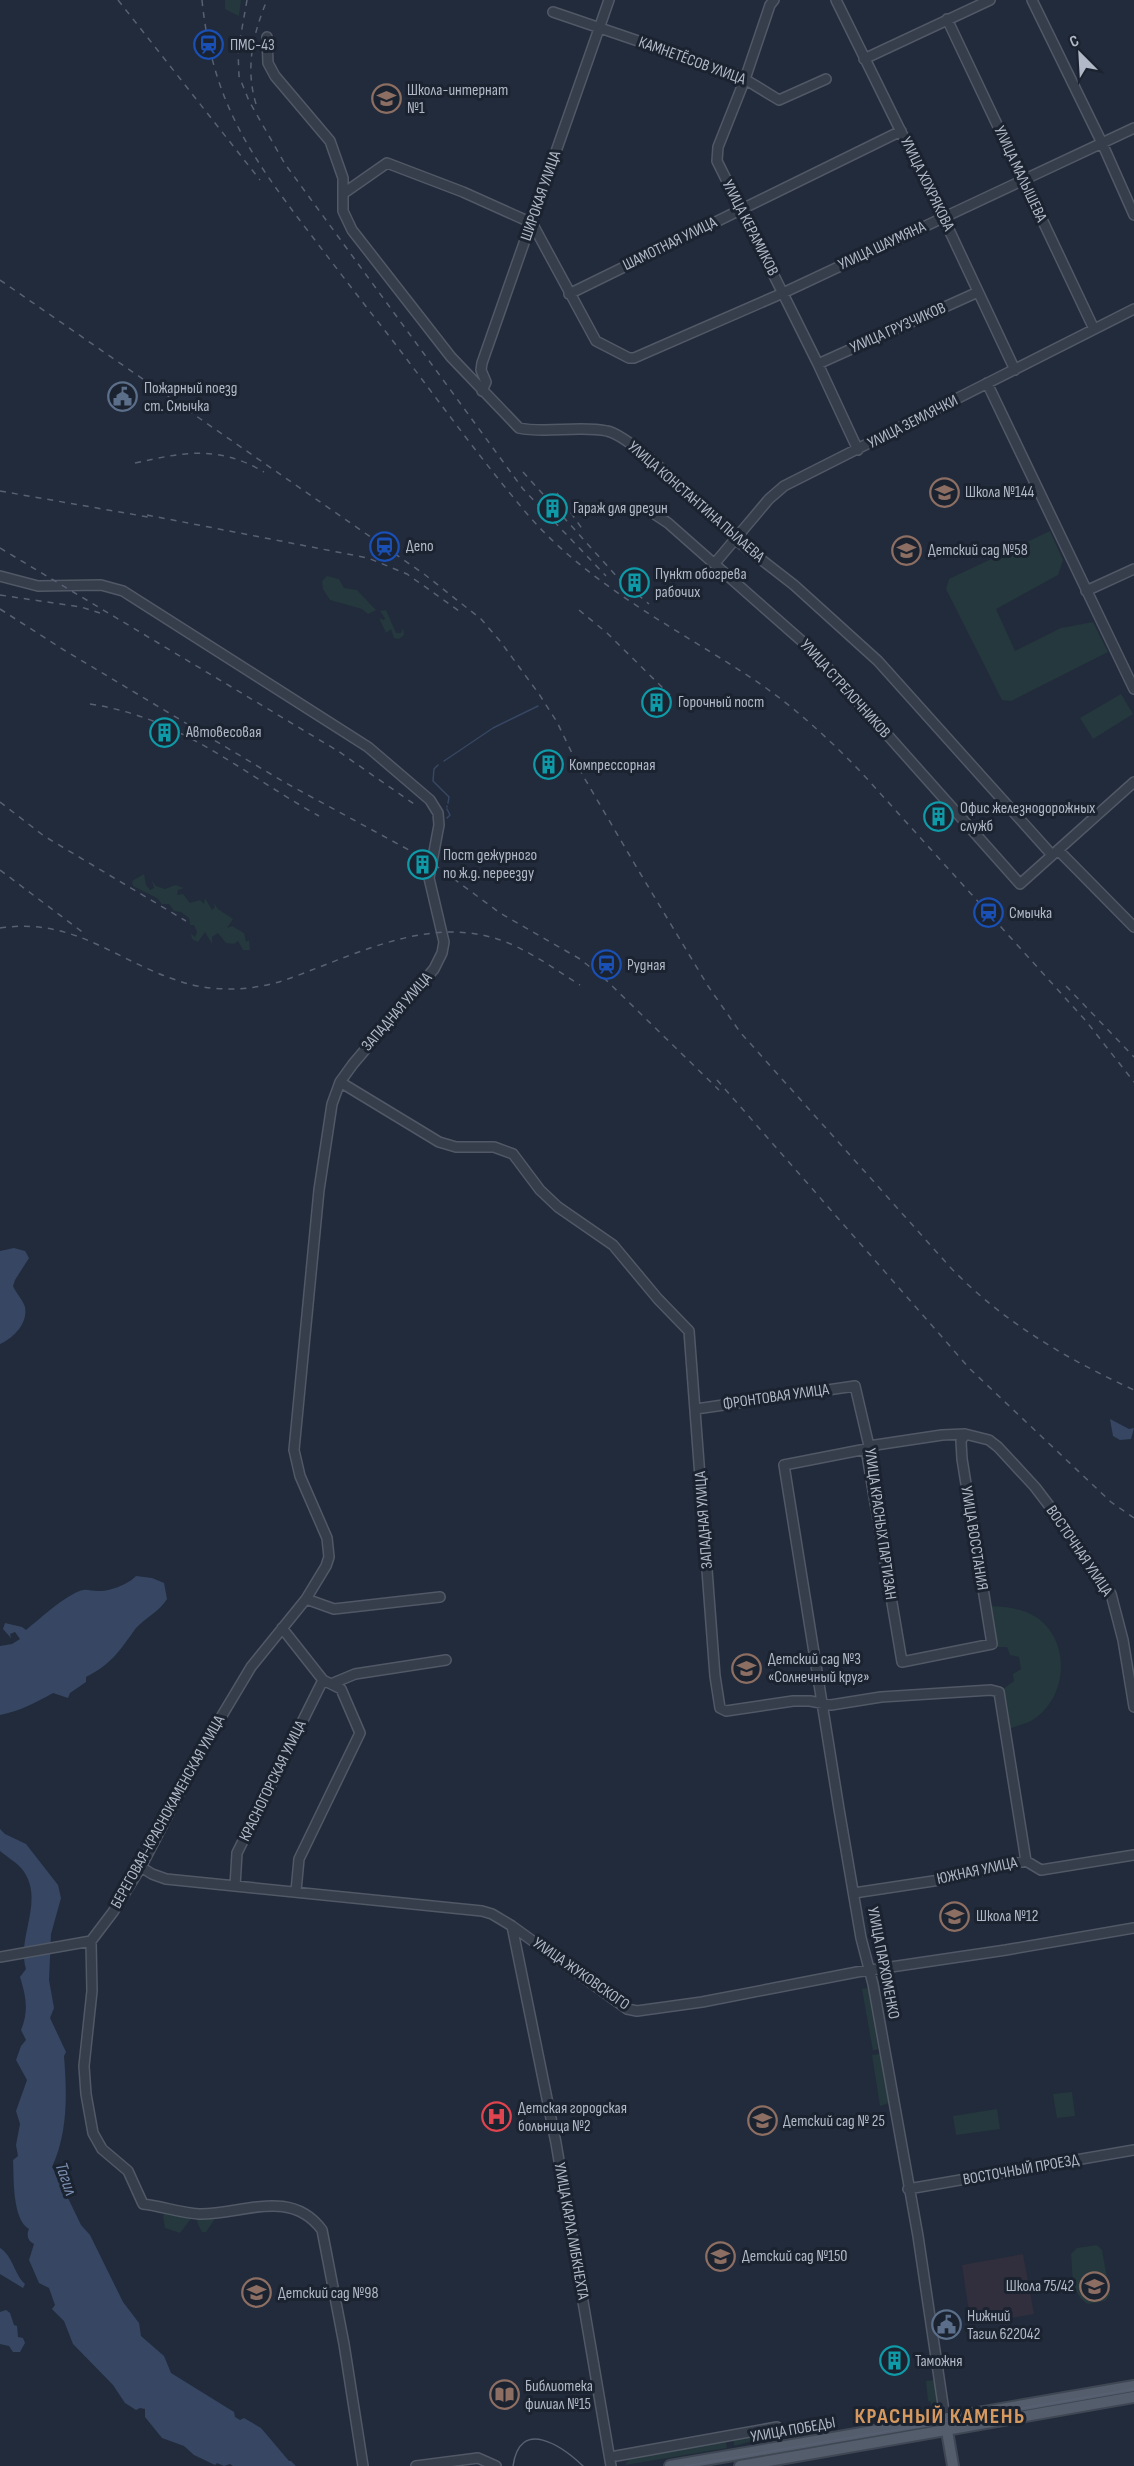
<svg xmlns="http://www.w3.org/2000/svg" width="1134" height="2466" viewBox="0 0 1134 2466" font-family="'Sofia Sans Condensed',sans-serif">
<rect width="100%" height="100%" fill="#222b3b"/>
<path fill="#312e3d" d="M1023,2254L1034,2314L983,2323L970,2319L962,2265Z"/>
<path fill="#24383d" d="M225,0H241L239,16L225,9Z
M1050,531L1063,560L1058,575L996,609L1015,651L1061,628L1093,622L1108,652L1011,701L1002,700L946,589L949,579Z
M327,576L339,579L344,588L357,590L376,610L368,614L362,609L330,600L323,589L322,581Z
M386,610L396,633H401L403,628L404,635L399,639L394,638L391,629L386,633L379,618L384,620L385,618L380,611Z
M1121,694L1133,714L1093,739L1080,718Z
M144,874L146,885L150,890L154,888L152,881L156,886L165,889L175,885L184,888L178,890L177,895L183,894L190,903L200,900L204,904L205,898L212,910L215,907L213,902L218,909L233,919L227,928L232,926L244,933L246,942L249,940L250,950H243L238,941L234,944L226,943L218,933L212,937V944L205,932L198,942L192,939L191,934L195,937L197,932L194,925H190L189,918L181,912L174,911L169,904H162L157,898L133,886L132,881Z
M991,1606C1007,1607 1021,1608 1036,1617C1072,1641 1068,1699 1031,1721C1025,1724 1016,1726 1009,1729L1003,1689L1014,1681L1013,1674L1021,1669L1019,1657L1010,1655L1007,1647H997Z
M868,1988L878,2049L873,2051L862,1989Z
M880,2054L883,2056L889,2103L880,2106L872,2055Z
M1072,2092L1075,2116L1057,2118L1053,2094Z
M997,2109L1000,2129L956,2135L953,2116Z
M165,2211L193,2216L180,2233L165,2228L163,2217Z
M216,2217L206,2232H202L197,2222L198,2219Z
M1097,2245L1102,2250L1110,2294L1105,2301L1088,2304C1070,2293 1073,2273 1071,2254L1077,2248Z
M935,2380L938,2383V2407H932L930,2401H928L926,2381Z
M772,2431L773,2439L764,2438L734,2446L733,2437Z
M725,2439L727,2448L625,2465L633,2454Z"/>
<path fill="#364663" d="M14,1248L25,1251L29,1258L15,1280L13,1286C16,1293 23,1300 25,1307C28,1324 13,1338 0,1344V1251Z
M1110,1419L1129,1429L1134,1428L1131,1439L1120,1440L1113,1436Z
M136,1576L152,1578L164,1583L167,1599C159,1612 146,1617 136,1628C120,1650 112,1664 86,1677V1682L70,1693L68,1698L53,1693C35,1703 20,1711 0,1715V1646L12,1644L20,1639L15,1632L10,1634L11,1638L3,1629L5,1623L22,1627L26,1630C42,1617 56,1603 75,1593C86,1587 88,1591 98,1591C109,1592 129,1584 136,1576Z
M0,1829L5,1834L26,1844L58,1885L61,1898L51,1934L49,1980L54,2008L50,2018L66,2052L64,2056C67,2094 68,2132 52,2167L60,2181L68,2188L66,2194L81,2225L90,2235L123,2302L139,2323L141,2336L164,2356L171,2373L234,2412L235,2417L240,2420L244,2418L261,2428L289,2461H291L296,2466H233L230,2464L224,2466L217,2463L215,2465L194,2455L184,2446L162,2438L145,2417V2409L140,2408L136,2410L125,2403L113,2385L73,2344L64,2321L52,2309L55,2305L49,2288L39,2283L29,2260L34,2244C28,2241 26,2236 29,2229C12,2219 14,2178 13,2160L18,2156L16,2145L20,2124L16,2111L27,2080L16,2060L21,2046L26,2040L21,2030C29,2011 26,1996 20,1977L26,1969C16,1937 46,1900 22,1869C16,1862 7,1857 0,1851Z
M0,2248C13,2256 14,2274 25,2284L23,2288L0,2274Z
M6,2310L10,2313L14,2325L17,2326L18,2337L23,2338L25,2343L20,2352H13L9,2346L0,2344V2312Z"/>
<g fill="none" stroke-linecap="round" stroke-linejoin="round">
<path stroke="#364663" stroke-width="1.5" d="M444,761L493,728L538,706
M438,765L434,769L433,781L449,797L448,803
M447,807V806
M447,818L450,815L447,809"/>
<defs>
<path id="minor" d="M774,0L770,5L745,79L718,147L717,161L818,364L858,450
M836,0L943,217L1015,370
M1032,0L1102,143L1134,215
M553,12L738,75L779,100L826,79
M947,19L1094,329
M267,37L268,63L275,76L330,141L343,178V211L352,230L451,357L519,428C545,434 579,425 607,431C631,435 707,511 729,531L736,540L794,585L878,661L1052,855
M864,59L990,0
M344,193L387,163L463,192L532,223L596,341L629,358H634L783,293L1134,128
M569,294L901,131
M818,364L978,292
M987,383L1134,689
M482,391L486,382L481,370L482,363L609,0
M653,513L668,523L812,650L1020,884L1134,782
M715,563L769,499L784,486L1134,309
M0,576L38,586L101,585L123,591L368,747L430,800L438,813L439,825L429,878L444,942L442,953L434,969L353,1064L340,1082L332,1104L319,1190L294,1450L300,1476L327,1538L329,1557L326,1566L306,1599L251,1667L202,1749L141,1867L113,1912L91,1941L92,1991L84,2066L86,2094L93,2133L102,2149L128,2171L143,2204C161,2206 181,2213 199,2214C241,2215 290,2187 322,2230L344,2344L363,2466
M1086,591L1134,569
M1058,850L1134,927
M340,1082L439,1142L456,1147H494L513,1154L540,1190L558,1207L613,1245L658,1299L689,1331L715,1676L720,1708L726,1711L793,1701H810L831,1705L881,1697L991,1690L999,1692L1026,1861
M696,1409L855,1386L869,1446L866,1449L902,1662L992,1644L962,1459L961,1441L965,1434
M869,1446L942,1435L965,1434L989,1440L998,1447L1035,1487L1070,1533L1111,1594L1123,1640L1134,1707
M866,1449L784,1465L839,1809L861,1938L873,1984L918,2236L945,2418
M306,1599L334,1609L440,1597
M282,1628L323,1680L341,1689L360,1733L299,1859L296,1891
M331,1684L355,1674L446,1660
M141,1867L152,1874L166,1879L482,1911L492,1914L512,1926L627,2009L637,2011L702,2002L857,1972L1006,1950L1134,1928
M235,1886L237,1853L323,1680
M854,1893L940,1880L1026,1861L1041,1870L1134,1855
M512,1926L556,2143L611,2466
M0,1957L91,1941
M908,2189L1134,2150
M616,2456L777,2427
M416,2466L478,2458L496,2466"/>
<path id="major" d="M946,2425L953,2466
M670,2466L1134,2386
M740,2466L1134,2397"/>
</defs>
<use href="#minor" stroke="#515866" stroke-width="12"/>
<use href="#major" stroke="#3f4754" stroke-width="14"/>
<use href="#minor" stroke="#363e4c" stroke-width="9"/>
<use href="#major" stroke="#545d6c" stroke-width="10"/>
<path stroke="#586173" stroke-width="1.5" d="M513,2466C520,2417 562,2446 583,2466
M685,2466L1134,2389"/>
<path stroke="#586173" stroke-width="1.5" stroke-dasharray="6 6" stroke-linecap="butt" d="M118,0L260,180
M202,0C212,100 249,154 308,231C334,265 360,299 386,332C433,393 478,456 528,515C590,586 676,628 753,679C792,705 827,737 860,771L1086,1021L1134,1082
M247,0L238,51L239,76L249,101L285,164L523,489L606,576
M256,104C245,68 253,34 267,0
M0,280L424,574L481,619L500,641L539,694L557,722L582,774L637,868L708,986L740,1032L950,1267C1003,1322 1065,1358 1134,1390
M135,463C185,452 218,445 264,472
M523,472L619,579L649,604
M0,491L148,517
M557,493L583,530
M147,515L368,558L407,574L462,613
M0,548L338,751L414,804
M0,595L81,607L100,613
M0,609L59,647L284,782L431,862L500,913L580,959L606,980L719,1090
M579,610L607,633L670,695
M90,704C182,718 240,772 319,816
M0,802L44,836L186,921
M0,870L85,934
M1037,910L1046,920
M0,928C74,917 114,960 179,981C211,992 247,991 279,982C354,957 433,909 513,945C537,956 558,971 580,985
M1066,986L1134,1057
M717,1080L970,1369L1111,1502L1134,1518"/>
</g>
<defs>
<symbol id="station-ring" viewBox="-11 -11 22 22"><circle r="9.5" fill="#1b2330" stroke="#1a4fb4" stroke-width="1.5"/><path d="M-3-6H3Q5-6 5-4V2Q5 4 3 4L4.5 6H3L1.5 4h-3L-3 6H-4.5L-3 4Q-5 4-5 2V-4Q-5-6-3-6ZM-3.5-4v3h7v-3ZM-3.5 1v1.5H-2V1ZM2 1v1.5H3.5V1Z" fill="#1a4fb4"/></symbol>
<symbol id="school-ring" viewBox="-11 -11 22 22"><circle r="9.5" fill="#1b2330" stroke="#8d6e63" stroke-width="1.5"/><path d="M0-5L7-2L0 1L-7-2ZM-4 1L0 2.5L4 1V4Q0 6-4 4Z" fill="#8d6e63"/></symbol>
<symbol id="civic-ring" viewBox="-11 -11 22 22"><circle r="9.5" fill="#1b2330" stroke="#5c6f8a" stroke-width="1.5"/><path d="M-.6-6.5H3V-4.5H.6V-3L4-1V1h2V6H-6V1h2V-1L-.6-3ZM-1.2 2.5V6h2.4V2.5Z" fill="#5c6f8a"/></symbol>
<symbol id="building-ring" viewBox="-11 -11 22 22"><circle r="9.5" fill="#1b2330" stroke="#0f9aa8" stroke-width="1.5"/><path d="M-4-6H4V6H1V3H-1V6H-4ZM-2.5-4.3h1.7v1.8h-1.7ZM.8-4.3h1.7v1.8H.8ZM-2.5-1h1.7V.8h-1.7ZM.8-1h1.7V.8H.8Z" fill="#0f9aa8"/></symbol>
<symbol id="hospital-ring" viewBox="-11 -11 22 22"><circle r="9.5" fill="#1b2330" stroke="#e0444e" stroke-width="1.5"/><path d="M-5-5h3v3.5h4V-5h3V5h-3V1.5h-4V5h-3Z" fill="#e0444e"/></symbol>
<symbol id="library-ring" viewBox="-11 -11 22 22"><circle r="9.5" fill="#1b2330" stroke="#8d6e63" stroke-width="1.5"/><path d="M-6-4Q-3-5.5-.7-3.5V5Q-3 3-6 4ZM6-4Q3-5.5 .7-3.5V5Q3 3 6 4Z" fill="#8d6e63"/></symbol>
</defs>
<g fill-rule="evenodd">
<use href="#station-ring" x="192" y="28" width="33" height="33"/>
<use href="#school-ring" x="370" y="82" width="33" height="33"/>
<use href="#civic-ring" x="106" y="380" width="33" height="33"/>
<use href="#school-ring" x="928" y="476" width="33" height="33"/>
<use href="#building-ring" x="536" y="492" width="33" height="33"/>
<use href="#station-ring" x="368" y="530" width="33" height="33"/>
<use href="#school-ring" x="890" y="534" width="33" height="33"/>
<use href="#building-ring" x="618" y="566" width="33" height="33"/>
<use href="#building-ring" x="640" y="686" width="33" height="33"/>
<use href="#building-ring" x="148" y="716" width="33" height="33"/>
<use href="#building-ring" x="532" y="748" width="33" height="33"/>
<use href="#building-ring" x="922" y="800" width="33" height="33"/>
<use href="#building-ring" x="406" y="848" width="33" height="33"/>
<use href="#station-ring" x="972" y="896" width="33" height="33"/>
<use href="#station-ring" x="590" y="948" width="33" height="33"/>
<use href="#school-ring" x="730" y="1652" width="33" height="33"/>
<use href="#school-ring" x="938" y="1900" width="33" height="33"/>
<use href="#hospital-ring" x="480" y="2100" width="33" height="33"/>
<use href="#school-ring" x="746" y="2104" width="33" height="33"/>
<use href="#school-ring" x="704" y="2240" width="33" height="33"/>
<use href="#school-ring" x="1078" y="2270" width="33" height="33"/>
<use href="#school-ring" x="240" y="2276" width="33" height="33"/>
<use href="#civic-ring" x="930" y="2308" width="33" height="33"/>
<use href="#building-ring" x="878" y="2344" width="33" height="33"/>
<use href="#library-ring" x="488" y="2378" width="33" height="33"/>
</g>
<g text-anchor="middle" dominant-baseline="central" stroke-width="6" stroke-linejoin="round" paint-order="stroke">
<g font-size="16" fill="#b1b8c7" stroke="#1b2330" text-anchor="start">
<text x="230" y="45">ПМС-43</text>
<text x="407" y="90">Школа-интернат<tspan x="407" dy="18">№1</tspan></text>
<text x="144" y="388">Пожарный поезд<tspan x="144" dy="18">ст. Смычка</tspan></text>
<text x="965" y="492">Школа №144</text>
<text x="573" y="508">Гараж для дрезин</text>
<text x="406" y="546">Депо</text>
<text x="928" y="550">Детский сад №58</text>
<text x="655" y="574">Пункт обогрева<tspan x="655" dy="18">рабочих</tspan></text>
<text x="678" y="702">Горочный пост</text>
<text x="186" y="732">Автовесовая</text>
<text x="569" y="765">Компрессорная</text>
<text x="960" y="808">Офис железнодорожных<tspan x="960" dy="18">служб</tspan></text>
<text x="443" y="855">Пост дежурного<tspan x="443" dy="18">по ж.д. переезду</tspan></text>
<text x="1009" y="913">Смычка</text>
<text x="627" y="965">Рудная</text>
<text x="768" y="1659">Детский сад №3<tspan x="768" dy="18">«Солнечный круг»</tspan></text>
<text x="976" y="1916">Школа №12</text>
<text x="518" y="2108">Детская городская<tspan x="518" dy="18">больница №2</tspan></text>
<text x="783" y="2121">Детский сад № 25</text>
<text x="742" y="2256">Детский сад №150</text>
<text x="1074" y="2286" text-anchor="end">Школа 75/42</text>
<text x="278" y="2293">Детский сад №98</text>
<text x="967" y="2316">Нижний<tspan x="967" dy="18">Тагил 622042</tspan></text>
<text x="915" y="2361">Таможня</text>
<text x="525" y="2386">Библиотека<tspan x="525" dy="18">филиал №15</tspan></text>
</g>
<g font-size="16" fill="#b1b8c7" stroke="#1b2330">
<text transform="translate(692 61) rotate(20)">КАМНЕТЁСОВ УЛИЦА</text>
<text transform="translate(1020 174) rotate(65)">УЛИЦА МАЛЫШЕВА</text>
<text transform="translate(927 184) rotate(64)">УЛИЦА ХОХРЯКОВА</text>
<text transform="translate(541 196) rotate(-71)">ШИРОКАЯ УЛИЦА</text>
<text transform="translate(750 228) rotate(63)">УЛИЦА КЕРАМИКОВ</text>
<text transform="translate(670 244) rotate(-26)">ШАМОТНАЯ УЛИЦА</text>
<text transform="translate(882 246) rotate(-25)">УЛИЦА ШАУМЯНА</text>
<text transform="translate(898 328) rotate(-24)">УЛИЦА ГРУЗЧИКОВ</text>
<text transform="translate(913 422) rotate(-27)">УЛИЦА ЗЕМЛЯЧКИ</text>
<text transform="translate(696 502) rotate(41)">УЛИЦА КОНСТАНТИНА ПЫЛАЕВА</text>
<text transform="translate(845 689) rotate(48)">УЛИЦА СТРЕЛОЧНИКОВ</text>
<text transform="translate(397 1012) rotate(-49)">ЗАПАДНАЯ УЛИЦА</text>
<text transform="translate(776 1397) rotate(-8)">ФРОНТОВАЯ УЛИЦА</text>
<text transform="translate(704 1520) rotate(-94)">ЗАПАДНАЯ УЛИЦА</text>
<text transform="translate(880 1524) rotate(82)">УЛИЦА КРАСНЫХ ПАРТИЗАН</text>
<text transform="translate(974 1538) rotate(81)">УЛИЦА ВОССТАНИЯ</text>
<text transform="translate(1079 1551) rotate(56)">ВОСТОЧНАЯ УЛИЦА</text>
<text transform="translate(273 1781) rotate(-64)">КРАСНОГОРСКАЯ УЛИЦА</text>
<text transform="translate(168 1812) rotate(-61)">БЕРЕГОВАЯ-КРАСНОКАМЕНСКАЯ УЛИЦА</text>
<text transform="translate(977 1871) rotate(-12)">ЮЖНАЯ УЛИЦА</text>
<text transform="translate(883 1963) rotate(79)">УЛИЦА ПАРХОМЕНКО</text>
<text transform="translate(581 1974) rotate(35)">УЛИЦА ЖУКОВСКОГО</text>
<text transform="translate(1021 2170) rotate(-10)">ВОСТОЧНЫЙ ПРОЕЗД</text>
<text transform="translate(571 2231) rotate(80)">УЛИЦА КАРЛА ЛИБКНЕХТА</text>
<text transform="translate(793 2430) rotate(-10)">УЛИЦА ПОБЕДЫ</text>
</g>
<g font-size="18" font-style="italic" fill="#798db0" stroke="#1b2330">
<text transform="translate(66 2179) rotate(71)">Тагил</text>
</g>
<g font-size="22" font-weight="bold" letter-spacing="1.5" fill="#d5995f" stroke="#1b2330">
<text x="940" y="2416">КРАСНЫЙ КАМЕНЬ</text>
</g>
</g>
<g transform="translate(1080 54) rotate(336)" stroke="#1b2330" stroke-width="4.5" paint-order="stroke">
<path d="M0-4.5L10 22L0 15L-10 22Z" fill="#b1b8c7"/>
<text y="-9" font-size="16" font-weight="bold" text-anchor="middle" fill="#b1b8c7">С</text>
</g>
</svg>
